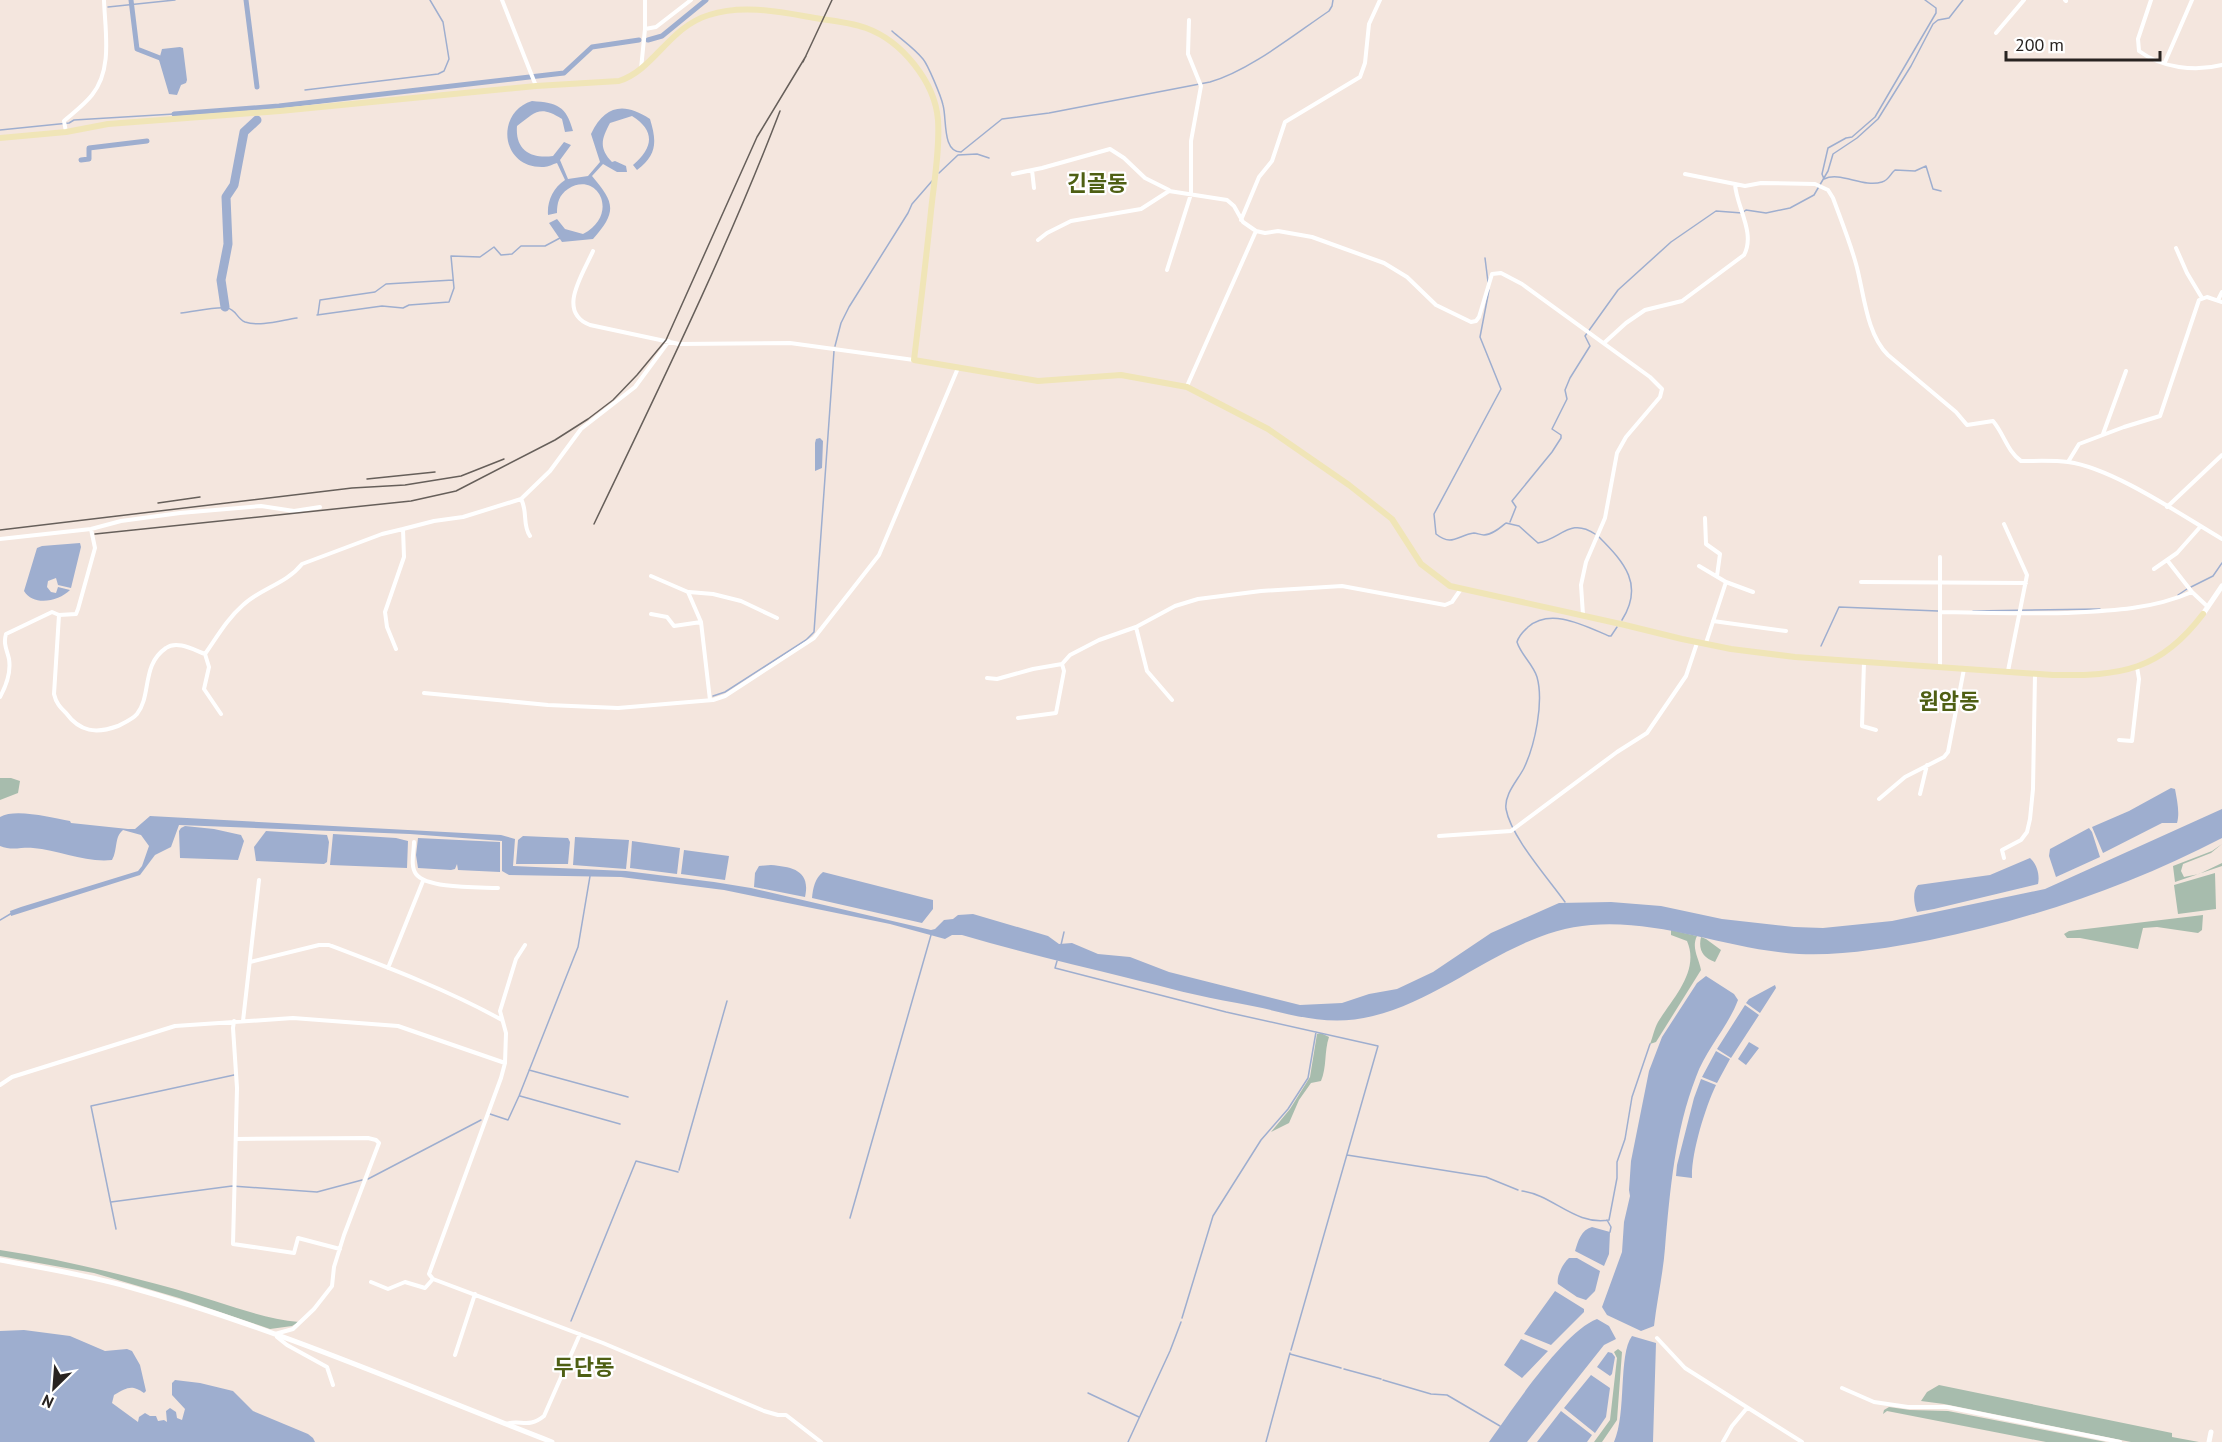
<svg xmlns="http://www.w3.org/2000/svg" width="2222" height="1442" viewBox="0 0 2222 1442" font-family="'PT Sans','Noto Sans KR',sans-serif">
<rect width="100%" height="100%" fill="#f4e6de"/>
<path fill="#a7bcad" d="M0,778H11L20,781L18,793L0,800Z
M2222,844L2211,853L2183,864L2181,871L2184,877L2199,874L2222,863V866L2175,882L2173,866L2212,851Z
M2215,873L2216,909L2178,914L2174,885Z
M2203,915L2202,930L2198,933L2157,927L2143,928L2138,949L2080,938H2067L2064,934L2069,931Z
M1671,930L1697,936C1691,948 1699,958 1701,970L1656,1042L1650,1044C1653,1037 1654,1029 1658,1022C1673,998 1700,971 1687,941L1671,935Z
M1701,937L1706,939L1721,950L1715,962C1703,958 1698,950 1701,937Z
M1321,1033L1329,1037C1324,1052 1327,1067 1321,1081L1311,1083L1299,1100L1289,1123L1271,1132L1290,1109L1310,1077L1317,1034Z
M0,1250C59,1259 117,1273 175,1289C216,1300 257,1318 299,1322L292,1326L270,1329L179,1298L94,1273L0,1256Z
M1618,1349L1622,1352L1617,1420L1602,1442H1594L1610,1420L1617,1358L1614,1352Z
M1939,1385L2172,1433V1437L2199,1442H2131L1944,1404L1921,1401L1927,1392Z
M1889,1407L1910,1410L1948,1411L2106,1442H2046L1887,1411L1883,1414L1884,1410Z"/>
<path fill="#9eaecf" d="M180,47L183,48L187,80L186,83L181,85L177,95L169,94L159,60L162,49Z
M532,101C558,103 566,106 573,131L565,132L562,119C539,105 536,112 517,126C515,150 531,159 553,156L564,142L571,145L560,160L568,179L588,176L600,162L591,134C605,105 624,102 650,119C657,142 657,155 637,170L633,165C653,148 656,131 632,116L610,123C601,140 599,148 612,162L615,161L626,166L627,172H617L603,164L592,176C614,202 618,211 593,239L562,242L549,223L557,219L565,229L583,234C621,214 597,170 568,189C559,195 557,203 557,213L548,215C547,201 553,188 565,180L557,163C553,164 548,167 544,167C500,169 495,112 532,101Z
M820,438L823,441L822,468L815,471V443L816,439Z
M80,543L81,547L71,588L58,585L56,578L48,581L47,587L51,592L56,593L58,587L70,590C59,601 34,607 24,591L37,548L42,546Z
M2171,788L2175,789C2177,800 2180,813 2177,823H2162L2103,853L2092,827L2129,811Z
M2222,809V838C2130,886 2032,919 1930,940C1887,948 1843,956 1799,954C1729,950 1662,919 1591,925C1511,931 1450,997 1373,1016C1323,1029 1285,1011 1237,1003C1200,997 1165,987 1128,978C1072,964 1017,951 962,935H952L945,939L890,924L724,890L621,877L509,875L502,871V841L410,834L179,825L171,847L155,855L140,875L11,916L10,911L21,907L138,871L142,866L149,846L141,835L123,830C114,837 118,850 112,860C86,863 59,850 33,848C21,847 12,851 0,846V817C16,808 51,818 70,821L71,823L128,829H135L150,816L501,835L515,839L513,866L626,871L714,882L751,888L931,930L935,929L944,920L953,919L958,915L973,914L1048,936L1059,944L1072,943L1098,954L1130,957L1169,972L1300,1005L1342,1003L1369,994L1397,989L1433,972L1491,933L1559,903L1611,902L1661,906L1722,919L1794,927L1823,928L1892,921L2045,889Z
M185,826L214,829L241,835L244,841L238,860L180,858L179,831L181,828Z
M2089,828L2092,832L2100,857L2056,877L2049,856L2050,849Z
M266,831L327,835L329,842L327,862L324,864L256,861L254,847Z
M333,834L396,838L408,841L407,868L330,865Z
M523,836L568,838L570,842L568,864H516L518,840Z
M575,837L629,840L626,869L573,865Z
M418,838L500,842V872L458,870L457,864L455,869L451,870L418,868L416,855Z
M632,841L680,848L677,874L630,868Z
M684,850L729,856L725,880L681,874Z
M2030,858C2037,864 2040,875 2038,884L1934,909L1917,912C1914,904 1912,891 1918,885L1990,875Z
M771,865C792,867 811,870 805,897L754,887L755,873L759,866Z
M823,872L933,900V909L922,923L812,898C813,888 815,878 823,872Z
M1706,976L1734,994L1738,1000C1728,1027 1706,1049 1696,1077C1675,1131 1670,1190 1665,1248C1663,1274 1657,1300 1654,1326L1641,1331L1607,1315L1602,1307L1622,1252L1624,1222L1630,1196L1629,1190L1631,1161L1649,1071L1662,1037L1697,983Z
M1775,985L1776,988L1760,1013L1746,1003L1749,999Z
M1745,1005L1759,1015L1731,1058L1717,1049Z
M1749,1042L1759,1048L1746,1065L1738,1059Z
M1716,1051L1730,1059L1717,1083L1702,1077Z
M1701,1079L1716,1085C1705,1108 1691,1154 1692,1178L1676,1176L1677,1165L1694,1098Z
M1592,1227L1610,1232L1609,1254L1604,1266L1575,1251C1578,1241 1581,1230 1592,1227Z
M1569,1258H1577L1600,1271L1595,1291L1586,1300L1577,1297L1558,1284C1556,1277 1563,1263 1569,1258Z
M1555,1291L1584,1309V1312L1551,1345L1524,1334Z
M1597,1319L1609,1326L1616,1339L1604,1345L1527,1442H1489C1512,1410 1563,1332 1597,1319Z
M24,1330L70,1336L105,1351L127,1349L132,1351L140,1365L146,1391L144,1393C131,1384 127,1388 114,1395L112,1403L138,1422L139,1417L145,1413L150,1416H156L158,1421L164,1420L167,1422L166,1411L170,1408L176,1412L177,1418L182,1420L185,1409L172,1395V1383L175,1380L200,1383L233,1391L253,1411L308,1434L313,1438L315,1442H0V1331Z
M1632,1336L1656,1343L1653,1442H1614C1627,1413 1618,1355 1632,1336Z
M1521,1339L1548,1351L1522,1378L1504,1365Z
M1608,1352L1612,1353L1615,1357L1612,1374L1610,1376L1597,1367Z
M1591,1375L1610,1388L1606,1417L1595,1433L1564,1408Z
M1561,1411L1592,1435L1587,1442H1537Z"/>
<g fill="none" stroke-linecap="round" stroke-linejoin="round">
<path stroke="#9eaecf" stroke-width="1.5" d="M1925,0L1936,8V13L1875,117L1852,137L1846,138L1828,148L1822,174L1824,179C1840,171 1863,188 1882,182C1889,180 1890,174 1895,170L1915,171L1926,166L1933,189L1941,191
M108,7L175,0
M892,31C902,40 914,48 923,59C928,65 941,96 943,105C947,119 942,152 961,152L1002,119L1049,113L1210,82C1249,71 1295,34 1329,11L1332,6L1333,0
M305,90L438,74L444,71L449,59L443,22L430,0
M0,130L69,123L74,120L174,114
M939,173L958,155L977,154L989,158
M1485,258L1488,282
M1489,290L1480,337L1501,389L1434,514L1436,534C1452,547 1458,535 1474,533C1477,533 1480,535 1484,535C1492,535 1500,528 1506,523L1519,526L1538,543C1561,539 1570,517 1595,534
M181,313C193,312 216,306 227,308C236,309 237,319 245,322C260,327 282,320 297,318
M318,314L320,300L375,292L386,284L453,280
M317,315L382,306L403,308L409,305L449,302L454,288L451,256L480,257L494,247L501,255L512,254L521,246H545L560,238
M835,346L841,323L849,307L908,213L912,204L932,181
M1510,522L1516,507L1512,501L1552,452L1561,438V435L1552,429L1567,399L1565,390L1570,378L1590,346L1585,336L1618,290L1671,242L1716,211L1742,213L1746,210L1766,213L1790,208L1814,195L1828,171L1833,154L1857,138L1878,119L1911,66L1933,24L1938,20L1949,18L1963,0
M1599,537C1625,563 1644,585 1622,620
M2191,587L2213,576L2222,563
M2178,595L2187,589
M1973,611L2100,609
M1821,646L1839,607L1938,611
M713,696L725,692L806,640L814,632L834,351
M1565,902C1548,878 1511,837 1506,809C1504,794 1518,780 1524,768C1535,745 1544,702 1537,677C1533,664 1521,655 1517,642C1519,635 1523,632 1528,627C1551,607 1585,626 1609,636H1611L1617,627
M0,920L12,913
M1061,945L1064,932
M1057,961L1055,968L1226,1012L1378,1046L1291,1350
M529,1070L628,1097
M520,1096L620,1124
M490,1114L508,1120L519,1096L578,947L590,876
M1347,1155L1486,1177L1518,1190
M679,1170L727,1001
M368,1179L481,1120
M1522,1191C1553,1195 1575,1226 1609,1220L1617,1178V1162L1625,1139L1632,1097L1650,1044
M111,1202L232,1186L317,1192L362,1180
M850,1218L931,935
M1607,1220L1611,1227L1610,1232
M116,1229L91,1106L234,1075
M1182,1318L1213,1216L1261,1140L1288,1109L1308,1078L1316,1032
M571,1321L636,1161L678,1172
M1290,1354L1341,1368
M1344,1369L1381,1379
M1383,1380L1431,1394L1447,1395L1500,1426
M1088,1393L1139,1417
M1128,1442L1170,1351L1181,1322
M1266,1442L1290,1353"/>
<path stroke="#9eaecf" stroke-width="5" d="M131,0L137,49L160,58
M246,0L257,87
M648,40L662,36L706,0
M174,114L279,106L564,73L592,47L639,40
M81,160L89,159V148L147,141"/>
<path stroke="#9eaecf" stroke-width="9" d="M225,307L221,280L228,244L226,197L234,185L244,132L257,120"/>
<path stroke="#fff" stroke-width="4" d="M502,0L536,86
M645,0V29L656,27L691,0
M2065,0L2066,1
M2151,0L2138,39L2139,51C2162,68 2195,72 2222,65
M1996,33L2024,0
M2165,62L2192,0
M641,69L645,29
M66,132L64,121C73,113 84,105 92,95C113,69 105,31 104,0
M1032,170L1034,188
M1013,174L1042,168L1110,149L1124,158L1145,178L1169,190
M1685,174L1745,186L1761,183L1815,184L1828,190L1833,198C1841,220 1850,242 1856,264C1864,292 1866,334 1888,355L1956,412L1967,425L1993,421C2004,434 2007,451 2021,461C2036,461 2053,460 2068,462C2113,468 2181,515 2222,539
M1241,220L1259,177L1272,161L1285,122L1360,77L1365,63L1369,24L1380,0
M1038,240L1047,233L1071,221L1141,209L1169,191L1227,200L1234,206L1243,222L1256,231L1265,233L1278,231L1312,237L1384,263L1407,277L1436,305L1471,322L1476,321L1479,317L1492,274L1501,273L1522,284L1650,377L1662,389L1660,397L1626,437L1617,453L1605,518L1586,562L1581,585L1583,615
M2176,248L2187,273L2202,298
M593,251C583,274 556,312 590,325L679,344L790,343L914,360
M1167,270L1191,194V141L1201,86L1188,54L1189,20
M2218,300L2222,292
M1604,343L1626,323L1645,310L1682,301L1744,255C1756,233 1736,206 1735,184
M1187,386L1256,231
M2103,434L2126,371
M2068,462L2079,444L2124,427L2160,416L2199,300L2207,297L2222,302
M521,499C528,511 522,525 530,536
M2167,507L2222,455
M1705,518L1706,544L1720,554L1717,576
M2004,524L2027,575L2008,671
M91,529L95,548L78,609L76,614L59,615L54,694C56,703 60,707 66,713C80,732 96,734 118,726C124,723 133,719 137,714C152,695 141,665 166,648C177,640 194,650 205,654C217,637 227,619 243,605C261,588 286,584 302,564L382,534L403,529L404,557L385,612L387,627L396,649
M403,529L434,521L463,517L521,499L550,471L581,429L635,387L669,341
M0,539L91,529L121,521L180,513L261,506L294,511L320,507
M2167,560L2192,592L2208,607
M1699,566L1726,582L1753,592
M2154,569L2177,553L2201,526
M651,576L688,592L701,622L710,700
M1861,582L2026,583
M689,592L713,594L741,601L777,618
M1940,612C1982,613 2023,614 2065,613C2109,611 2150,610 2192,592
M651,614L667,617L674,626L701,622
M1713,621L1786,631
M1136,627L1147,671L1172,700
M1706,643L1726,582
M205,654L209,667L204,689L221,714
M1864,662L1862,726L1876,730
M1940,667V557
M987,678L997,679L1033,669L1062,664L1070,655L1099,640L1136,627L1175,606L1198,599L1261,591L1342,586L1445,605L1452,602L1461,589
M424,693L548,705L618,708L713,700L725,696L814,638L879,555L958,368
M0,697C6,686 11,671 9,659C7,650 3,644 6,634L52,612L59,615
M1018,718L1056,713L1064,671L1062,664
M2119,740L2132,741L2139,679L2137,667
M1920,794L1927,765
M1879,799L1905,777L1944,757L1948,752L1964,669
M1439,836L1511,831L1617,752L1647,733L1686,676L1697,643
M414,842C414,852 410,866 416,874C427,889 479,887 498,888
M2004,858L2002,850L2021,840L2027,832L2030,819L2033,789L2035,674
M525,945L516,959L500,1011L506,1033L505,1063L501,1078L429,1274L433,1279L603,1343L764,1411L778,1415H786L821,1442
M250,962L319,945H329C387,967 448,990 502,1020
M388,968L423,881
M234,1021L233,1028L237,1088L233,1244L294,1253L298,1238L340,1249
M243,1021L259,880
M0,1085L12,1077L175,1026L293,1018L398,1026L505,1063
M236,1139L368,1138L376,1140L379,1143L344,1235L334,1267L332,1286L314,1309L293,1329L275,1334
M371,1282L388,1289L405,1282L425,1288L433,1279
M277,1337L287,1345L327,1367L333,1385
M1657,1338L1685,1368L1802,1442
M455,1355L475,1294
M1842,1388L1874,1402L1908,1407H1947L2120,1442
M505,1424C521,1419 528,1429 544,1416L580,1334
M1723,1442L1732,1426L1747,1408"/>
<path stroke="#fff" stroke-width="5" d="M2203,614L2222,586
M0,1260C43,1268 87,1275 129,1287C274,1327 412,1388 552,1442
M2209,1442L2211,1432"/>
<path stroke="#f0e5b7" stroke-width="6" d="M0,138L66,132L108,124L280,111L536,86L619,81C654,70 669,27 709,15C745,3 785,13 821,19C836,21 852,23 866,28C902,41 935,82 938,120C940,150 934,181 931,211C926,261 920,310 914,360L1038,381L1121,375L1187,387L1268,429L1349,485L1392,519L1421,564L1450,586L1625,625L1682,639L1731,649L1795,657L2053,675C2121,676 2160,671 2203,614"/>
<path stroke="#665f5a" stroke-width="1.5" d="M803,62L832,0
M367,479L435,472
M158,503L200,497
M594,524C659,388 726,252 780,111
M0,530L352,488L405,485L461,476L504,459
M95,534L411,501L456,491L555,440L588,419L613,400L637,375L666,340L757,137L806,56"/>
</g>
<g text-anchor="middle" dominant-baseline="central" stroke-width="4.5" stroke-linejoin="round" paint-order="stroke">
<g font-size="22" font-weight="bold" fill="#4e5f13" stroke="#fff">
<text x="1097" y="183">긴골동</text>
<text x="1949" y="701">원암동</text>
<text x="584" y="1367">두단동</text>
</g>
</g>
<g transform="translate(54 1388) rotate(205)" stroke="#ffffff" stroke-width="4.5" paint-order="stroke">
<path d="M0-4.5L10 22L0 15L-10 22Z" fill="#282320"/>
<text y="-9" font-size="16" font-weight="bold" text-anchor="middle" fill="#282320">N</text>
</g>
<path d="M2006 51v9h154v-9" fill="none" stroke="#282320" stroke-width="3"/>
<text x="2015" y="51" font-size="18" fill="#282320" stroke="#ffffff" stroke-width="4.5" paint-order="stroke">200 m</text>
</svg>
